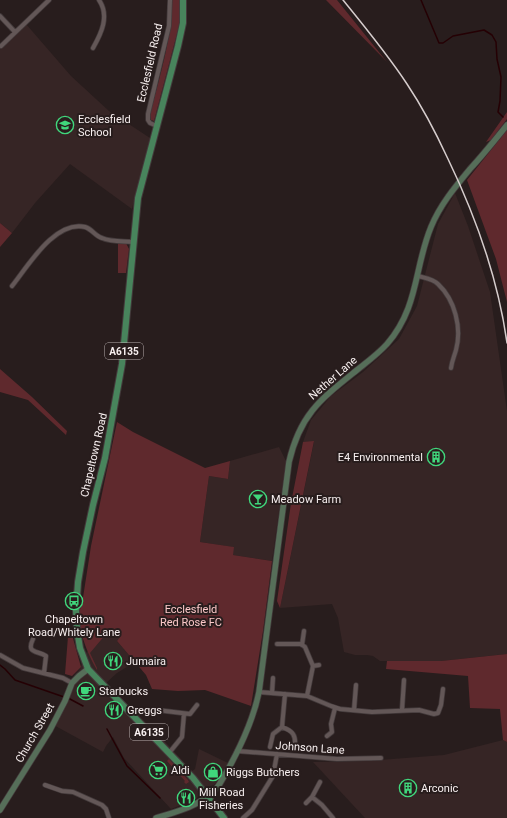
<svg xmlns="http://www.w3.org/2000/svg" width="507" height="818" viewBox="0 0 507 818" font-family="Roboto,sans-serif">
<rect width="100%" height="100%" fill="#281d1d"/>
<path fill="#362525" d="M26,24L71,76L109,111L150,138L132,209L70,164L35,203L12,233L0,223V43L4,46Z
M455,193L468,226L490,292L507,411V654L441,661H380L373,656L367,655H355L344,652L338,618L332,604L280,608L314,442H303L311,420L331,396L363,372L399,339L417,306L438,224Z
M279,447L286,461L272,561L233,555V547L200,542L209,476L228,479L230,461Z
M109,627L121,637L117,641L135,662L117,673L106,683L170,747L192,771L195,769L199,749L228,763L219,779L214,785L206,787L196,799L171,809L124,758L113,737L106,746L103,752L50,723L75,674L80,669L82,663L79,655L87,652Z
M503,740L507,742V818H365L313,762L367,761L444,755Z"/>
<path fill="#5f292d" d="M172,0H180L181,12L179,26L154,121L151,120L150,115C159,78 172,39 172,0Z
M326,0H337L387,62Z
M507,112V119L491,140L486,142Z
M507,130V302L496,259L467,180Z
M0,223L12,233L0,247Z
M118,243H126L129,249L126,273H118Z
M0,369L32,397L67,431L66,435L28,400L0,392Z
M117,422L133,432L205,468L230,461L228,479L209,476L200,542L234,547L233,555L272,561L263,631L251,706L205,690L178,691L152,689L146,675L117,641L120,637L111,628L90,653L97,668V670C88,655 73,621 82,604L91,546Z
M314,441L280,608L277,601L291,503L303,442Z
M69,624L81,667L72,676L65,674Z
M507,654V742L503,740L500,709L470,708L468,676L386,669L387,661H441Z
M169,759L188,780L189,782L186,784L184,782L185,781L167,761Z"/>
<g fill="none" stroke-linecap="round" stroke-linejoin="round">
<path stroke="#250004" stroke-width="1.5" d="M421,0L439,43H443L453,36L484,30L492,35L496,42L497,59L501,77L500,101L498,112L503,117
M0,665L5,669L15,680L64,697
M68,698L83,706
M107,729L127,766L160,798"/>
<defs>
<path id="minor" d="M0,16L15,32
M1,46L49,0
M93,48C101,34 110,16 99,0
M157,126L150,123L148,120V114L169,26L170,0
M418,276C425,278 433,279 438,284C455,300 462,328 456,350C454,357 452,361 451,368
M12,286C28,266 55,220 85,227C92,229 95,236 102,238C111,242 123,241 133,242
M33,639C26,654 37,650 46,656L44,673
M277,644H301L305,647L313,666L307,696
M302,645L304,631
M0,655L23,668L63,678L72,683
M313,666L319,665
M259,692L307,696L331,706L340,709L372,712L419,710L434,714L438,713L441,705L443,689
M272,693L273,678
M157,710L190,714L197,705
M354,710L356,685
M402,710L404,680
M282,727L285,694
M327,736L332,732L331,724L335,708
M270,747L273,734L282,727C293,731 296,735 295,747
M237,751L337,759L381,758
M169,753L182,737L184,714
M45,785L62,791L73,792L102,805L106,809L109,818
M312,797L322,805L333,818
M306,803L312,797L320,782
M243,818L252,810L273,776L277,754"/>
<path id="secondary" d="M0,810L50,730L65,701L72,683L79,676L88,669
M156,818C176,812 199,806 214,791C219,787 222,779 226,773C240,748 253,721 259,692L289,462C300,414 321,399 357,370C367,362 378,354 387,344C419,307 414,268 431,227C440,205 455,187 470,169C483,155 495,140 507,125"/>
<path id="primary" d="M183,0V23L178,46L138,198L122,364L105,458L93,505L83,552L78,582L76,611L77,630L80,648L88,669L193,778L224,818"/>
</defs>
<use href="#minor" stroke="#433a3b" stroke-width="5.5"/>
<use href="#secondary" stroke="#433a3b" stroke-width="7"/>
<use href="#primary" stroke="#433a3b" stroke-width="8"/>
<use href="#minor" stroke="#635757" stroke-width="4"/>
<use href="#secondary" stroke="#566e59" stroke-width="5.5"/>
<use href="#primary" stroke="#48845c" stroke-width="6"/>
<path stroke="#d6cdcd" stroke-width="1.5" d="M343,0C365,27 388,55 407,84C423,108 436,133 448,159C476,217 498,278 507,343"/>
</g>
<defs>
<symbol id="school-ring" viewBox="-11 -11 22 22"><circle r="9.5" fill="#281d1d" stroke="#40d77c" stroke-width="1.5"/><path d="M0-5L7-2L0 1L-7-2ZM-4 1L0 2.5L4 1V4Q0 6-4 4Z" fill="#40d77c"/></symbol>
<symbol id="building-ring" viewBox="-11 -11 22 22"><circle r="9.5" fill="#281d1d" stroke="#40d77c" stroke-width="1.5"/><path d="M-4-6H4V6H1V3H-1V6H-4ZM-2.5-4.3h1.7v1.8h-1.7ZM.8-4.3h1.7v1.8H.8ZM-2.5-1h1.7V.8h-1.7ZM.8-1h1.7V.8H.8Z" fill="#40d77c"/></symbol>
<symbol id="bar-ring" viewBox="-11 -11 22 22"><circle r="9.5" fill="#281d1d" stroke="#40d77c" stroke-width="1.5"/><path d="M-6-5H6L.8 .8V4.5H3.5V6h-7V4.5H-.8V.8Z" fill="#40d77c"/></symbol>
<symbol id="bus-ring" viewBox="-11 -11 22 22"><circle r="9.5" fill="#281d1d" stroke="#40d77c" stroke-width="1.5"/><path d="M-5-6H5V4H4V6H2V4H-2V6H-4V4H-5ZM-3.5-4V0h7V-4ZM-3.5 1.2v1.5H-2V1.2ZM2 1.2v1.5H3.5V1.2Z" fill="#40d77c"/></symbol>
<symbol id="restaurant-ring" viewBox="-11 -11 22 22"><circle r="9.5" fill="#281d1d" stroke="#40d77c" stroke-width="1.5"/><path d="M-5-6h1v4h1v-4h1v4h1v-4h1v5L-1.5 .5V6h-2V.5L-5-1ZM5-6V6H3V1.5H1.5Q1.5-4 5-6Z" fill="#40d77c"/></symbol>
<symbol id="cafe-ring" viewBox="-11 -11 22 22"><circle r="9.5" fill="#281d1d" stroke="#40d77c" stroke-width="1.5"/><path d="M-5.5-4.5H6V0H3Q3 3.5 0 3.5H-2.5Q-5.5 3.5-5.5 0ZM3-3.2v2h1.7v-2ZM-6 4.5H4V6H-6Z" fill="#40d77c"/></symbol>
<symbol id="supermarket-ring" viewBox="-11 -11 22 22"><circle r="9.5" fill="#281d1d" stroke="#40d77c" stroke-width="1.5"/><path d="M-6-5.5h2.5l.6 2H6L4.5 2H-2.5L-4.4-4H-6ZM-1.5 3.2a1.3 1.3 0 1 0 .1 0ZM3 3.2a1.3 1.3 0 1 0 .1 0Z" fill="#40d77c"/></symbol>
<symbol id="shop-ring" viewBox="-11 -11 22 22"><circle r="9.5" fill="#281d1d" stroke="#40d77c" stroke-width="1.5"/><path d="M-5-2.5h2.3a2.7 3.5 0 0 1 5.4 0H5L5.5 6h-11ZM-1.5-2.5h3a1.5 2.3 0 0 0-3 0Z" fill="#40d77c"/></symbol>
</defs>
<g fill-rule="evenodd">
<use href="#school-ring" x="55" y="115" width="20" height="20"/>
<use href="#building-ring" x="426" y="447" width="20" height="20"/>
<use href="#bar-ring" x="248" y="489" width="20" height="20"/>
<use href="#bus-ring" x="64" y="591" width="20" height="20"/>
<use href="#restaurant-ring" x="103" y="651" width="20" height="20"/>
<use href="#cafe-ring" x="76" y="681" width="20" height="20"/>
<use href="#restaurant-ring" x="104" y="700" width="20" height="20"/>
<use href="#supermarket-ring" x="148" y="760" width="20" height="20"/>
<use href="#shop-ring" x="203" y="762" width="20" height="20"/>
<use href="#building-ring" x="398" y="778" width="20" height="20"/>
<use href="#restaurant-ring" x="176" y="788" width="20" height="20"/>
</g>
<g text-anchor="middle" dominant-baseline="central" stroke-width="4" stroke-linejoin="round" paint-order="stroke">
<g fill="#281d1d" stroke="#b9b0b0" stroke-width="1">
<rect x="105" y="343" width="38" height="16" rx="3"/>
<rect x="130" y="724" width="38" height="16" rx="3"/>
</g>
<g font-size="10" font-weight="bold" fill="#f7efef">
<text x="124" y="351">A6135</text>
<text x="149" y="732">A6135</text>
</g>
<g font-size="11" fill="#f7efef" stroke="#281d1d">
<text transform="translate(150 63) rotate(-77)">Ecclesfield Road</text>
<text transform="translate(333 378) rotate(-41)">Nether Lane</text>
<text transform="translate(94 455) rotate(-77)">Chapeltown Road</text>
<text transform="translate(35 733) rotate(-60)">Church Street</text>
<text transform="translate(310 748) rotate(4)">Johnson Lane</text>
</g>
<g font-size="11" fill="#f7efef" stroke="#281d1d" text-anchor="start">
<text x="78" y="119">Ecclesfield<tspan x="78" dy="13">School</tspan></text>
<text x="423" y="457" text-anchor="end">E4 Environmental</text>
<text x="271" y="499">Meadow Farm</text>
<text x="74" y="619" text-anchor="middle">Chapeltown<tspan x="74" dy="13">Road/Whitely Lane</tspan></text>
<text x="126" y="661">Jumaira</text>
<text x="99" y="691">Starbucks</text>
<text x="127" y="710">Greggs</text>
<text x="171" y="770">Aldi</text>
<text x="226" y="772">Riggs Butchers</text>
<text x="421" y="788">Arconic</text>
<text x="199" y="792">Mill Road<tspan x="199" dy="13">Fisheries</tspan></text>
</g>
<g font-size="11" fill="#fbc8c8" stroke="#281d1d">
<text x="191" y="609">Ecclesfield<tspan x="191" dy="13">Red Rose FC</tspan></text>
</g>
</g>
</svg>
